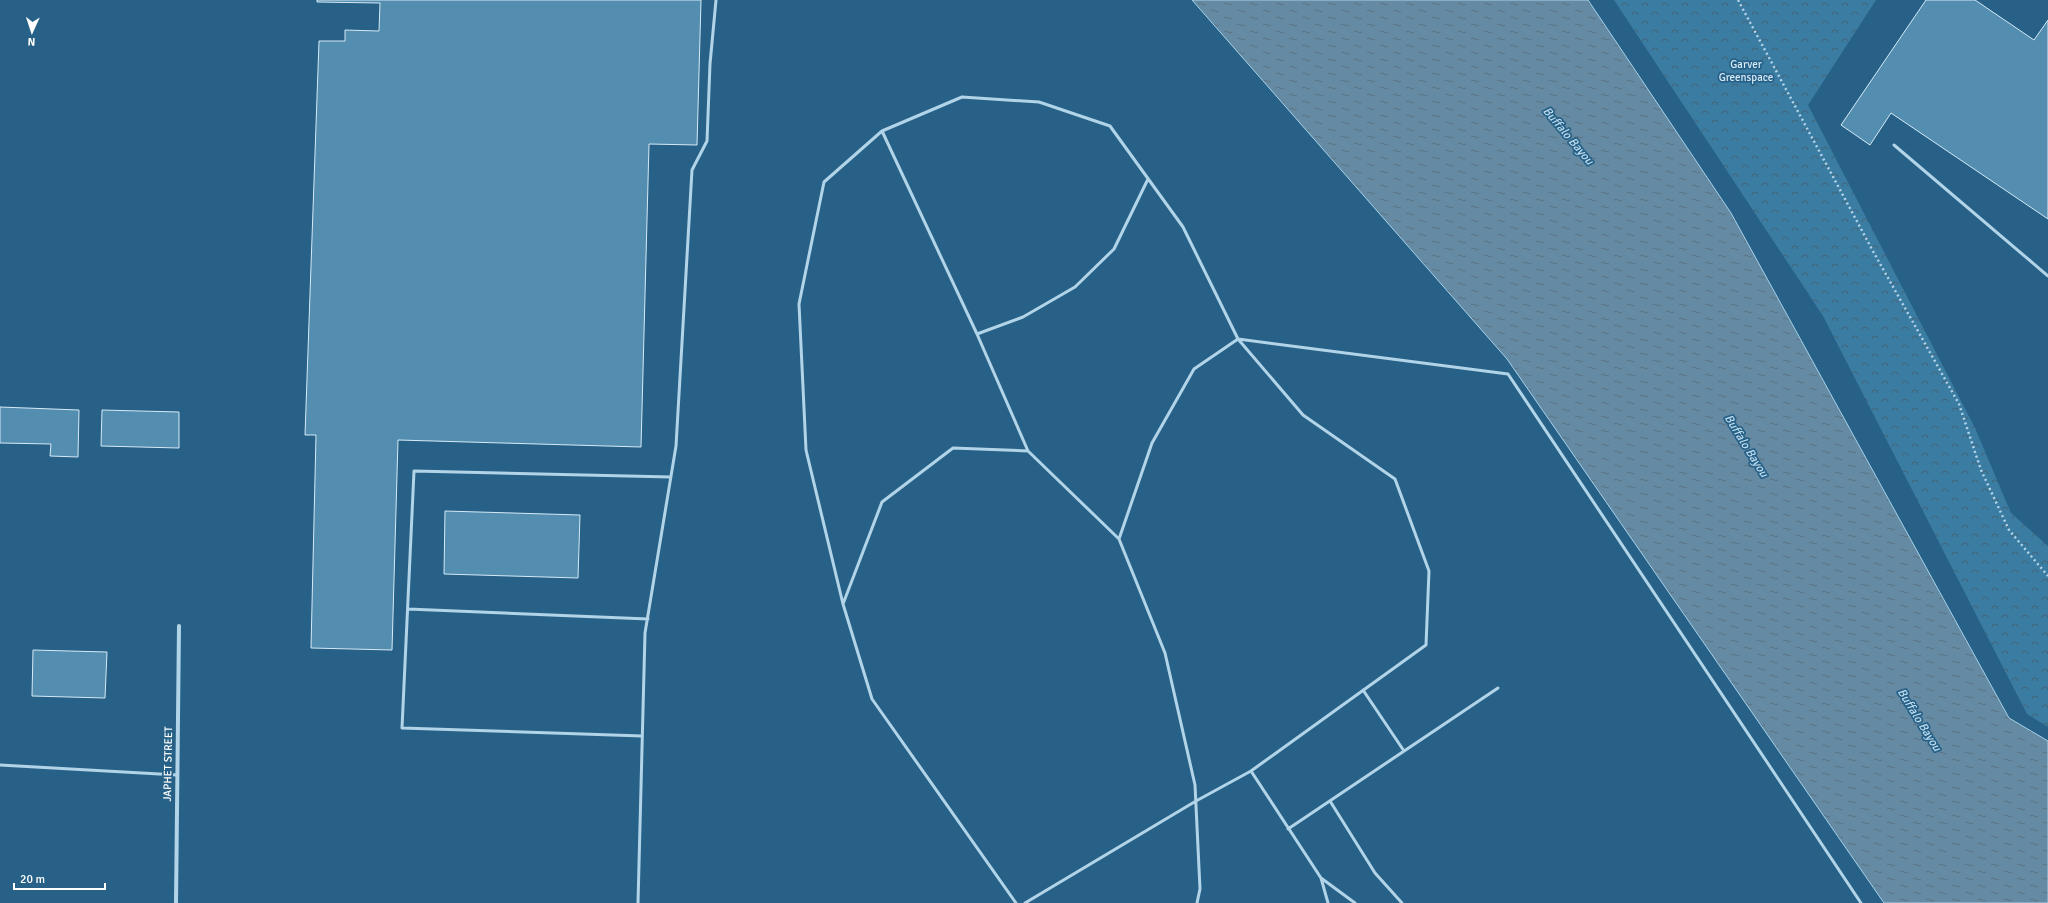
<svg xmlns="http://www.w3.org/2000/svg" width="2048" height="903" viewBox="0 0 2048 903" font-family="Signika,sans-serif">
<defs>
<pattern id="forest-crowns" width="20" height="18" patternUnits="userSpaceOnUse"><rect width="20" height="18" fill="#3b7ca3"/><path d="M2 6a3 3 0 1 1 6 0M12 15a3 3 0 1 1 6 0" fill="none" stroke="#446478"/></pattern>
<pattern id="water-ripples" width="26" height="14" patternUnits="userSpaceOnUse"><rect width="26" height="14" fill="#658ba4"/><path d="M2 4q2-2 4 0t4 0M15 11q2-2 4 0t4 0" fill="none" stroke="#5b7281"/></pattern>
</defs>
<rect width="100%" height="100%" fill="#276187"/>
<path fill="url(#forest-crowns)" d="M1614,0H1876L1808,105L1975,428L2011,513L2048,546V727L2027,714L1823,316Z"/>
<path fill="url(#water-ripples)" stroke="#a7d1e9" d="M1192,0H1588L1731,213L2009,718L2048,741V903H1884L1507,359Z"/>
<path fill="#538db0" stroke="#d6eaf7" d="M317,0H701L697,145L649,144L641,447L398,440L392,650L311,648L316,435H305L319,41H345V30L379,31L380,3L317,2Z
M1926,0H1975L2034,40L2048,20V219L1891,113L1870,145L1841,125Z
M0,407L79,410L78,457L50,456L51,444L0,443Z
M102,410L179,412V448L101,446Z
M445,511L580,515L578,578L444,574Z
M33,650L107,652L105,698L32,696Z"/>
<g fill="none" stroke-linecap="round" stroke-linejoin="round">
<path stroke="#b2d4e8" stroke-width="2.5" stroke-dasharray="2 3" stroke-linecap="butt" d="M1738,0L1874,253L1959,404L1981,470L2009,530L2048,576"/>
<path stroke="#b2d4e8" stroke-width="3" d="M882,131L977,334L1023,317L1075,287L1114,249L1148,179
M1894,145L2048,276
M977,334L1028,451
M843,604L806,450L799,304L824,182L882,131L962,97L1039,102L1110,126L1183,227L1238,339L1303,415L1395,479L1429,571L1426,645L1251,771
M408,609L648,619
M1363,690L1404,751
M642,736L402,728L414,471L671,477
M0,765L177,775
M1330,801L1375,873L1402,903
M1288,829L1498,688
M1321,878L1355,903
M638,903L645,633L676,446L692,170L707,141L710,64L716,0
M1016,903L872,699L843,604L882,502L953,448L1028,451L1119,539
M1025,903L1196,801L1251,771L1321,878L1328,903
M1197,903L1200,889L1195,785L1165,653L1119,539L1152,443L1194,369L1238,339L1508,374L1861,903"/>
<path stroke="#b2d4e8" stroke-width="4" d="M176,903L179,626"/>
</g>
<g text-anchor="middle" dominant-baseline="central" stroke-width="3.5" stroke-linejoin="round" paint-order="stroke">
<g font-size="11" fill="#d6eaf7" stroke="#276187">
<text x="1746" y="64">Garver<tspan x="1746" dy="13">Greenspace</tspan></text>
</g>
<g font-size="11" fill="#fff" stroke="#276187">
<text transform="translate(168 764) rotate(-89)">JAPHET STREET</text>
</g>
<g font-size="12" font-style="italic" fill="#beddf0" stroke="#276187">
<text transform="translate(1568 136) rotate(50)">Buffalo Bayou</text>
<text transform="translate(1746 446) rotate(58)">Buffalo Bayou</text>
<text transform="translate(1919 720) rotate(58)">Buffalo Bayou</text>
</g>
</g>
<g transform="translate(32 32) rotate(183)" stroke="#276187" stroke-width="3" paint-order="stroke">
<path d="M0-3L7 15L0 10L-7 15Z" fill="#ffffff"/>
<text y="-6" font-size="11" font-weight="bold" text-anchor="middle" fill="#ffffff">N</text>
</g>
<path d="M14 883v6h91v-6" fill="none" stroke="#ffffff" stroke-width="2"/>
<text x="20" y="883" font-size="12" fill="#ffffff" stroke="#276187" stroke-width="3" paint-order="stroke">20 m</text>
</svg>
